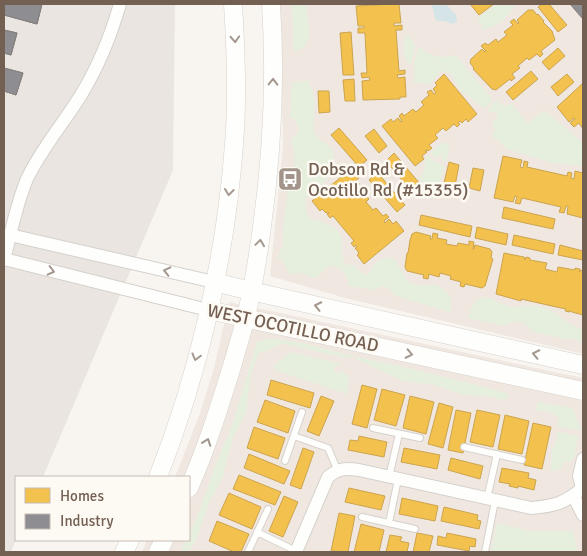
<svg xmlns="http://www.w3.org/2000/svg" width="587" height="556" viewBox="0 0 587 556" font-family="Signika,sans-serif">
<rect width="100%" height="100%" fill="#f8f5f1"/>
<path fill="#f0e8e0" d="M280,4H583V354L345,298L270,276L283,145Z
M229,302L583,378V552H142L147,540H189V477H175L200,413L214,368Z"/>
<path fill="#eae5e0" d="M4,4H175L173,170L43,477H16V539L11,552H4Z"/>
<path fill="#e6eedd" d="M292,4H307C305,22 320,43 294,52Z
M496,4H517C511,13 494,31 482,29V24L478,23L479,17Z
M408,34L415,46L411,64C402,60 403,48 404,39Z
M419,47C431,57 440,59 456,55L493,100L485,109L462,92L450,74L444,71L440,72L430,84L414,82V63Z
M308,81C310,87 314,93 315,99C317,110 310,124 315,134C322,146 340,143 332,168C330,173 327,178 324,182C320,185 315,187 311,191C304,198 304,211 310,219C318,219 322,222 329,225C351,234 336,251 346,264L355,266L363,274L367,275L378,260L393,257C400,265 402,277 411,283C419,287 426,284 435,285C448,288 454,300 450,312L393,295L391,289L381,286L376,290L348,286C349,276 341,265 330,266C323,267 321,277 315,278C310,279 306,273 301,273C297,273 293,274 289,274L282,260L278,258L280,251L283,246C282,227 286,208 288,189H292L295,155L291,141L293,137L297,135L299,129L295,120L290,117L292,82Z
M496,100L505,107L511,103L528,123L544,110L583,143V166L552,163L507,149L492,135L495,129L492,123L498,116V114L496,112H487Z
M443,143H450L446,162L442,161V155H439L437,159L430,153L437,146Z
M428,155L433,161L445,166L439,189L426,187L419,178C428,169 423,163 428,155Z
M487,297L512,308L532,305L549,309L572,325L583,330V343L575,339H565L533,332L523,322H512L504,326L468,318C472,307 474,298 487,297Z
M269,338L302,343L353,356V358H345L285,344C276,344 271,352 259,352L251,374L246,413L233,438L222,479L209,503L196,541L188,552H183L182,546L186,540H189V535L199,512L215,466L233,423L257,342Z
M291,352L338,363L340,365L334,368V372L340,373L342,368L344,373L349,376L347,394L277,371L274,368V365Z
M357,357C408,367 459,380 509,394L507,400L483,396L463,395L432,384L403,381L356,359Z
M538,402L573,408L580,428V431L557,426L559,419C554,411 545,412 536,410Z
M558,432L578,436L574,458L570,462L565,461L561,468L553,471L550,468C553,460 550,457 552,452C553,444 558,442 558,432Z
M497,523L530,531H573L578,552H491Z"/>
<path fill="#d4e4e7" d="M430,4H446L456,15L457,22L451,24L445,21H437C432,16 436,11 430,4Z"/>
<path fill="#f2c14e" stroke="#cca44f" d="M393,4H399L401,23H394V26L402,25V30H396L399,71L405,70V74L397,75L398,78L405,77L406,97H400V99L363,100L362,81L370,80L369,77L362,78L361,73H367L365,33H358V28H364V26H358L356,6Z
M470,4H494L479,15Z
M542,4H549L567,25L558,32L538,7Z
M528,10H533L537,15L538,14L544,21L543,22L552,31L555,40L541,51L543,54L540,57L537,54L529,60L527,58L518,66L520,68L512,74L515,78L511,81L510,79L496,90L492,89L473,69L474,68L470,63L471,59L482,49L485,52L486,51L481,46L485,43L488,45L496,39L498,42L507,35L504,32L513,25L510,22L514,19L518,24L519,23L517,20Z
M351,32L354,75H343L340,33Z
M558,48L565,56L549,70L542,62Z
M531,71L538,79L513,100L506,92Z
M444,74L477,114L468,122L466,119L462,123L460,121L458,123L460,124L457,127L454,124L446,131L443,128L435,135L438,138L429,145L432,148L428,151L427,150L425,151L427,152L422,156L424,159L415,166L382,126L391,119L393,122L398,118L401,122L402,121L399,116L402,113L404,116L413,109L416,112L424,105L421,102L429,95L427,92L431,90L434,94L436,93L433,89L437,85L435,83Z
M567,74L574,82L558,96L551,87Z
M354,79L355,101H345L343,80Z
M583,83V129L579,123L574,127L570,123L575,119L574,118L569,122L557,107Z
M318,91H329L330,112L319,113Z
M339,128L367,160L359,167L331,135Z
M374,129L387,146L379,153L365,136Z
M394,153L421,185L412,192L386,161Z
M503,156L522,160L520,167L523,168L524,161L528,162L527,167L567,176L568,172L572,173L571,178L574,179L575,171L583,173V218L567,214L568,206H566L564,213L559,212L561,207L522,198L520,204L515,203L517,197L515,196L513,202L494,198Z
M449,162L459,165L455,186L444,183Z
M352,168L359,178L356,180L360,184L356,187L357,189L362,185L365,188L362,191L369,199L366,202L373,210L376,208L383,216L386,214L389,217L384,221L385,223L389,219L393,224L396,221L404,231L364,264L357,255L359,253L355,248L357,247L356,245L354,247L351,243L354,241L333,216L330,218L327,214L329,213L328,212L326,213L322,209L320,211L312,201Z
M473,168L484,170L480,191L469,188Z
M377,172L405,205L397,212L369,180Z
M504,207L555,219L553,229L502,218Z
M421,215L472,226L470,237L419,225Z
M477,227L508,234L506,245L475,238Z
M416,232L431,236L430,239H432L433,233L438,234L437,238L447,240L446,244L457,246L458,243L469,245V241L474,242L473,249H474L475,245L490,249L492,252L491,258L493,259L485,286L482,288L465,284L464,287L460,286L461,282L450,279L451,276L440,273L439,277L429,274L428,279L423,278L424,275L407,271L405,267L407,253H408L410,240L412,234Z
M514,235L555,244L553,254L512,245Z
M560,245L583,251V260L558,255Z
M504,253L524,257L525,260L526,257L530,258V260L547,263L545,269L557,272L558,267L575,270V268L580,269L579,272H580L581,270L583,271V315L572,312L570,310V312L565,311L566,309L552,306L521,299V301L496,294Z
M271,380L314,393L310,408L267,395Z
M362,385L377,389L367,428L352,424Z
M382,389L405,395L396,426L374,420Z
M321,396L334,401L319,436L307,431Z
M410,396L434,402L426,434L403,428Z
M265,400L295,411L288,433L257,422Z
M439,403L453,407L443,448L428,444Z
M456,410L471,413L463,453L448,450Z
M477,410L500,415L493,447L470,442Z
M505,415L529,421L522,454L498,449Z
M533,423L551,427L542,469L524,465Z
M254,427L285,438L278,459L247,448Z
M359,436L387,442L384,457L348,450L350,440L358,441Z
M303,448L314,452L301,489L290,485Z
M404,448L440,455L437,469L401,462Z
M249,454L290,471L284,484L244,468Z
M451,458L483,466L480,479L448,470Z
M502,468L529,473L528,478L536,480L534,490L518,486V488L509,486L510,484L499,482Z
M239,475L281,492L275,505L233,489Z
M349,488L385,496L381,510L345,502Z
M229,493L261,507L252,529L219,515Z
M284,496L298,502L283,537L269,531Z
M402,498L438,506L435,521L399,514Z
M444,507L478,515L477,520L481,521L479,529L441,521Z
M339,513L355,516L348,552L331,551Z
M217,521L249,534L241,552H234L209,541Z
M361,524L384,530L379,552H354Z
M417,533L433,536L429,552H413Z
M447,533L476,539L475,547L470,546L469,551L437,545L438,536L446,538Z
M390,535L402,537L400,541L409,543L407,552H386Z"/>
<path fill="#8d8d92" stroke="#86807f" d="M4,4H42L37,24L4,15Z
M4,4H42L37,24L4,15Z
M570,4H583V17L582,18Z
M4,30L17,33L11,55L4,53Z
M4,30L17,33L11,55L4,53Z
M4,68L23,73L16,95L4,91Z
M4,68L23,73L16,95L4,91Z"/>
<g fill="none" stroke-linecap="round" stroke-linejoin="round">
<defs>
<path id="lane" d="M373,428L420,438
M294,436L328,448L337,469
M464,447L522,460
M285,461L302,412
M389,477L399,434
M487,499L497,454
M362,517L415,529
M389,523L398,479
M257,532L296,551
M248,552L268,509
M485,552L495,501"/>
<path id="street" d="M10,235L214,282
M4,259L208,310
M4,260C11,233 16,205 27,179C41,149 63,124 81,95C98,67 111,35 120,4
M582,488L579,476L583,459
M574,497L583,515
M296,552L328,477C339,468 346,468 359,470L531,508C556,506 564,503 583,488"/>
<path id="secondary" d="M214,282L251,291L583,365
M208,310L583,391
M158,477C199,373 226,256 234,144C238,98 236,51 233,4
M189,488C207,447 220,405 233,363C237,348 242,334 245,319C253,291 257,262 261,234C272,157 276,81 271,4
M124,552L130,540
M158,552L164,540"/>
</defs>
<use href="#lane" stroke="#d5d1cc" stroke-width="8"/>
<use href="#street" stroke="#d5d1cc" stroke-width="14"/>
<use href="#secondary" stroke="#d6d1cb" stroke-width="19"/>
<use href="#lane" stroke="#fefefd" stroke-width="6"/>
<use href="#street" stroke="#fefefd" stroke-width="12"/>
<use href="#secondary" stroke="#fefefd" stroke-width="18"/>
</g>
<defs><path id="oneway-chevron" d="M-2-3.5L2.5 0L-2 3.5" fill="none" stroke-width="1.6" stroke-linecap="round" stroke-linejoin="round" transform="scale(1.25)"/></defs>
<g stroke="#a4978e">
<use href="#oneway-chevron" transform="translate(235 39) rotate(87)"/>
<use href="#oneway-chevron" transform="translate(273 82) rotate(-89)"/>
<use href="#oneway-chevron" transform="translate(229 192) rotate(97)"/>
<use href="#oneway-chevron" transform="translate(260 243) rotate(-82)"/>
<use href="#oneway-chevron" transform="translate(51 271) rotate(14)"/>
<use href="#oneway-chevron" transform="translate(167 271) rotate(-167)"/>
<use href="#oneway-chevron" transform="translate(318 306) rotate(-168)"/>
<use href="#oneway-chevron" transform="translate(409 354) rotate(12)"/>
<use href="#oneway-chevron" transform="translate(536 354) rotate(-168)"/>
<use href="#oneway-chevron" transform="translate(196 357) rotate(105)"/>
<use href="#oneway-chevron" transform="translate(207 442) rotate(-70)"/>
</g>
<defs>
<symbol id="bus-square" viewBox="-11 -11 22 22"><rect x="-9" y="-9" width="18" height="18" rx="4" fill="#a2948a" stroke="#fdfaf4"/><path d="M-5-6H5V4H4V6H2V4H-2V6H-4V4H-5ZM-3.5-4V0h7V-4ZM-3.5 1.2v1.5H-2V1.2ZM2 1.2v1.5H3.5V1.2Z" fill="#fff"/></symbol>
</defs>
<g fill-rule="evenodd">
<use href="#bus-square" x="276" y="165" width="28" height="28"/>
</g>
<g text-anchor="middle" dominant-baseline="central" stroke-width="5" stroke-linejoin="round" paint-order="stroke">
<g font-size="18" fill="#746052" stroke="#fdfaf4" text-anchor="start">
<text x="308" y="169">Dobson Rd &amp;<tspan x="308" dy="21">Ocotillo Rd (#15355)</tspan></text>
</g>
<g font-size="18" fill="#746052" stroke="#fdfaf4">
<text transform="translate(293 328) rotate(12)">WEST OCOTILLO ROAD</text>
</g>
</g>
<rect width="587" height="556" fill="none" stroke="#746052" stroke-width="10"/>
<rect x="15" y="476" width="175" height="65" fill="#fdfaf4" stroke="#c6bcb3"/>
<rect x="25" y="488" width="25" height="15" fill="#f2c14e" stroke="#c6bcb3"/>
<text x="60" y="501" font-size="15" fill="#746052">Homes</text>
<rect x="25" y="514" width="25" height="15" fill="#8d8d92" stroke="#c6bcb3"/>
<text x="60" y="526" font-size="15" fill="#746052">Industry</text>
</svg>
